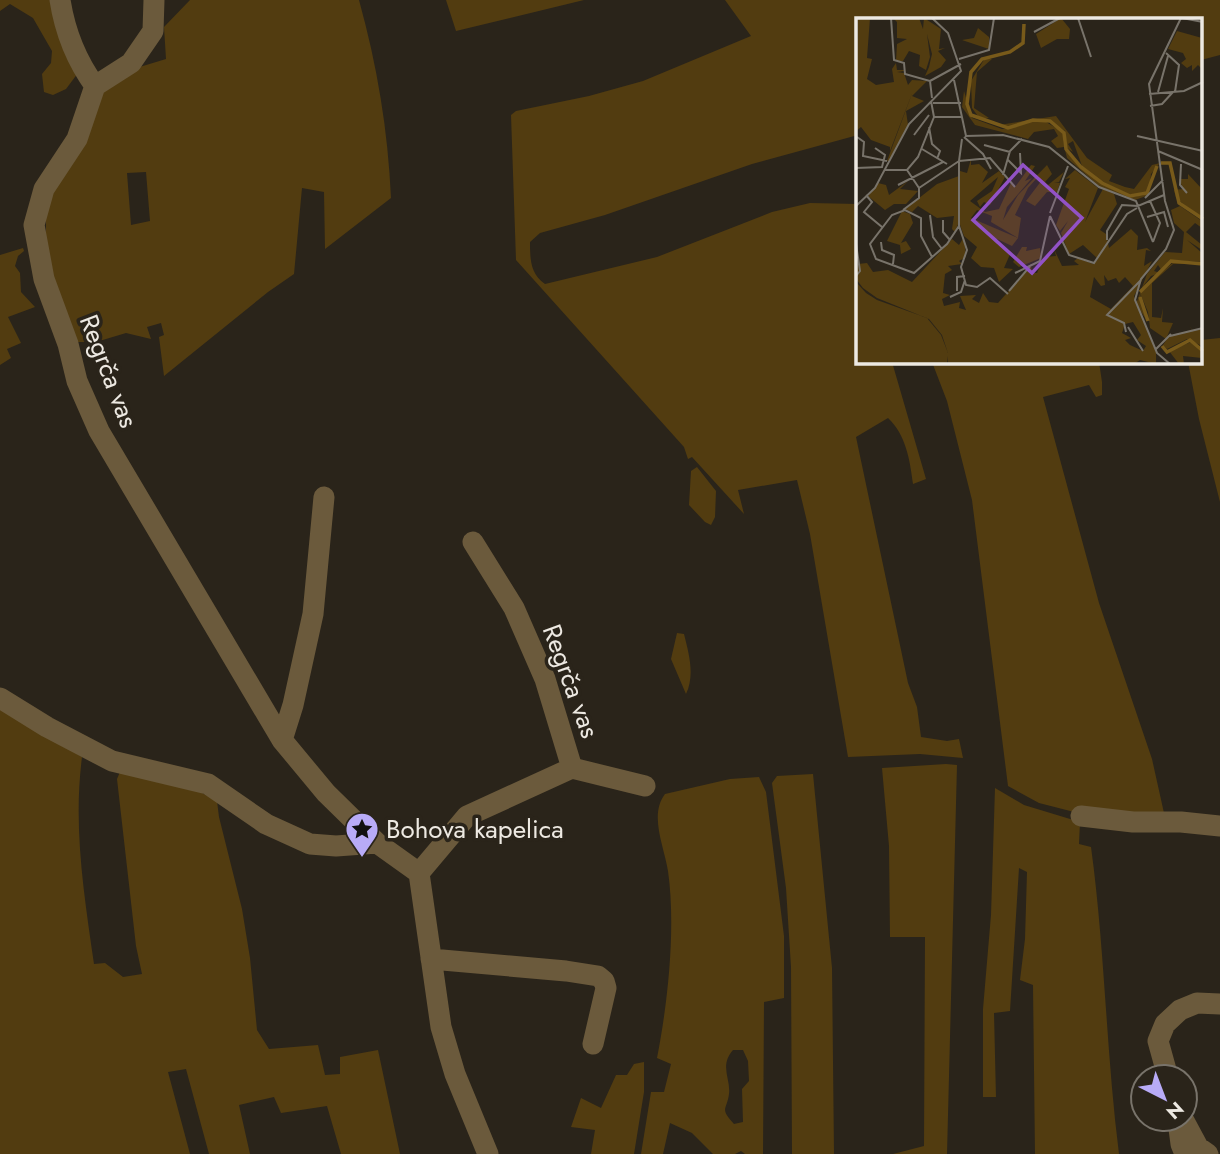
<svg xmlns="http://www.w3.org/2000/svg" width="1220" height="1154" viewBox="0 0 1220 1154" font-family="Jost,sans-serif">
<rect width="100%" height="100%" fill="#2a241a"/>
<path fill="#523c10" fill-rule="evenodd" d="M0,0H54L78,73L66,89L53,95L44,92L42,74L51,63L52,51L33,18L10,4L0,11Z
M190,0H359C377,65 388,130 391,198L325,249L324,192L302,188L294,274L268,292L164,376L159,337L164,335L161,323L147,327L151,339L126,333L96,342H74L54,278L46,240V208L99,89L133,69L166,59L164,27ZM146,172L150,221L131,225L127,173Z
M446,0H584L456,31Z
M725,0H1220V55L1201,60V19H858V135L752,164L605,215L540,233L530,242C530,258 530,274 545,284L657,257L772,212L810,203L858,204V362H892L926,479L913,484C910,460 906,435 888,418L856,437L908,683L917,707L921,737L947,741L959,739L963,758L920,754L848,757L810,534L797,480L738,490L744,514L692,457L688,459L684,447L516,260L511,115L516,111L589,96L643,81L751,36Z
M23,248L24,251L18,256L15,266L20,273L21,292L35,307L8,317L21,343L7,349L11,358L0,365V255Z
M1220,338V502L1199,419L1188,362H1201V340Z
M932,362H1099L1102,382V395L1096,397L1089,385L1043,397L1099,603L1152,759L1166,822L1082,814L1039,803L1008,786L972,500L947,401Z
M697,467L716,491L715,517L711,525L705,522L689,505L691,471Z
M677,633L684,634C689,654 695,675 686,694L671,659Z
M0,705L82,757C73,827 84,894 94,964L105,963L123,977L142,974L136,946L117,779L120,772L189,786L217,801L219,817L242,909L250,958L257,1030L269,1049L318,1045L325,1075L340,1074V1057L378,1050L400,1154H341L327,1106L281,1113L274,1097L239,1105L250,1154H209L186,1069L168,1072L190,1154H0Z
M946,764L957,765L947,1154H893L924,1146L925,937H890L889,846L882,768Z
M813,774L832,968L834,1154H792L791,967L786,888L772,783L777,776Z
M759,777L766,792L784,936V998L764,1002L763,1154H745L741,1151L735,1154H713L692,1133L670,1123L663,1154H641L651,1092H664L671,1064L657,1058C668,1002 676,927 668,871C664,846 649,815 665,794L730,779ZM733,1050H743L748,1061L749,1081L742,1089L743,1122L734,1124C719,1108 727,1110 729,1094C731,1079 719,1066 733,1050Z
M995,788L1024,805L1080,822L1079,844L1091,847C1105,949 1106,1052 1119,1154H1035L1033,985L1020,980L1025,939L1027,872L1019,868L1010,1011L994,1013L996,1097H983V1009L991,915Z
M644,1062V1092L634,1154H591L595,1130L571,1127L581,1098L601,1108L616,1075H627L634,1064Z"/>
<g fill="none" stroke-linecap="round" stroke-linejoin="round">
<path stroke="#6b5a3c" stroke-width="21" d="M60,0C65,32 76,60 95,86
M95,86L77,139L44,189L34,225L44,279L68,344L77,381L99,431L282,740L326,793L377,843L419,873
M95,86L131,63L153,31L154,0
M473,542L514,608L545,679L572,768
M0,698L47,727L112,761L208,784L266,824L310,844L336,846L377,843
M282,740L293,705L313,614L324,497
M1081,816L1133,822H1181L1220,826
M431,959L566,971L598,976L604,981L606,988L593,1044
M1168,1077L1158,1041L1165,1024L1180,1010L1197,1003L1220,1004
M1183,1119L1198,1147L1208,1154
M1178,1121L1181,1144L1185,1154
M488,1154L455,1074L441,1027L419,873L467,816L572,768L645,786"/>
</g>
<defs>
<symbol id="sight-pin" viewBox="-11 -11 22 30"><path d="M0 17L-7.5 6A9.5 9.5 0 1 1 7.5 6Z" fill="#b8abf7" stroke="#2a241a"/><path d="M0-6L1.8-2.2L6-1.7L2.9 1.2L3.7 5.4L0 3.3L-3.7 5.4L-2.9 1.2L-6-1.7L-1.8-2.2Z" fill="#111"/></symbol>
</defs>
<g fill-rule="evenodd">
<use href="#sight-pin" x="343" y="810" width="38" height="52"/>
</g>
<g text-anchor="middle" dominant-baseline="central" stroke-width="7" stroke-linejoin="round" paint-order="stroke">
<g font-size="26" fill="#ede9e2" stroke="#2a241a">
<text transform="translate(109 371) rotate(69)">Regrča vas</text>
<text transform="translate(571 681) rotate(70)">Regrča vas</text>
</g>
<g font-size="26" fill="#ede9e2" stroke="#2a241a" text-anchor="start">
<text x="386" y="829">Bohova kapelica</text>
</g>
</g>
<g transform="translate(856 18)">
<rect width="346" height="346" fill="#2a241a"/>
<path d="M2,0H14L11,40L16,41L11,61L20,67L38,64L36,51L40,45L41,52H48V46H42H48V53L41,54L48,55L52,67L56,62L71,63L56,78L68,83L50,93L52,107L33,143H31L57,73L34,133V129L15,122L5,109L0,113ZM37,0H63L67,11L68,0L85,11L83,31L89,30L82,33L90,42L85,49L69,58L73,49L76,36L71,16L74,39L70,52L63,48L64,37L53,33L47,43H40L41,26L51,21L41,20V4ZM205,0L214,11L213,21H201L185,30L180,16ZM122,10L133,19V31L106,22L118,20ZM321,13L346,20V51L342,47L336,53V47L331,50L325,45L330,41L327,35L312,31ZM129,40L136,41L121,54L118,90L133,100L124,101L116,90L115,63ZM108,73L116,100L146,111H152L178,102L150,110L143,107L200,98L231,140L256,157L253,163L269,169L278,171L296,147L304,145L295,156L293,177L279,182L244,169L211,140L209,132L224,149L248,167L275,179L289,177L272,176L243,162L226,148L217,123L212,126L217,134L211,130L209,113L194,103L185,101L207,114L208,129L201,130L195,123L202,118L198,111L178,114L172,121L119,107L106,89ZM115,141V147L123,146L132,154L126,165L143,153L149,159L134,187L128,184L124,189L121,183L136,173L142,159L114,183L129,194L143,191L155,165L159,169L175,147L179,148L169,163L176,160L151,189L147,202L162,177L191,147L196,156L189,164L192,167L208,154L203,164H198L204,165L201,174H191L179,188L170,183L186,162L181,160L172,170L159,197L165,200L162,220L156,228L141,221V226L155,234L148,250L157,251L143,264L138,250L125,249L115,240L121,229L108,218L103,204L99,214L96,211L98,198L81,200L62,188L56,194L49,191L81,166L103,158L104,153L111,155ZM121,192L136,198L135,204L162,220L115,200ZM219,152L242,170L229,204L247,171L258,176L261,186L244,212L250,216L253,230L275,211L282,218L281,232L291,230L295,233L290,232L288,248L296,243L278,278L300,334V346L284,342L278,346H92V338L91,346H0L1,265L10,275L21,282L71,300L85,317L92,335L86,317L73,301L21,280L7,270L0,261L2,246L11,245L17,254L32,252L56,264L96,221L103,227L108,219L110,239L103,243L106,246L92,248L96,252L89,256L87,275L94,277L86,281L88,288L104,284L103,290L110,292L104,278L120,277L116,281L123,285L127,275L133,284L142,285L175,248L176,255H181L188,239L200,238L198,231L206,248L223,247L218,243L222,240L237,246L242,241L227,227L213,236L205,215L212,203L204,213L200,207L213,171L209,169L214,160L209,161ZM248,257L252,263L260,260L263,265L269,259L277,268L255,291L234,279L238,259L245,268L249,267ZM277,304L285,317L281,322L290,328L287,333L274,327L269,322L275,320L266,315L269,306ZM332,156L346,171V201L320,180L318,172L327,171L323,161H332ZM52,163L44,171L62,173L50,186H38L29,192L12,178L22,165L30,167L33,177ZM324,188L346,203V210L339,205L330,214L346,227V232L331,222L346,235V244L315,242L306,253L302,247L298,253L304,255L295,258L285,271L318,244L346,246H317L296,265V299L305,300L307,290L306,304L317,305L310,321L294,310L292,294L284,275L291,303L280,286L291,256L309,234L326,235L328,214L318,205L315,192ZM46,193L54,196L57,205L45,225L50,223L55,231L45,236L44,227L31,223ZM166,229H171L170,233L184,230L185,240L163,249L157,244ZM333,307L337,313L346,310V328L331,321L311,331L307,327L313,318L336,312ZM335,324L344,328L346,340L327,338L328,346H323L313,333Z" fill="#523c10" fill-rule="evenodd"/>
<path fill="none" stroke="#785a1a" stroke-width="3.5" d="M168,6L167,25L154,34L126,41L115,54L111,86L115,97L152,110L177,102L194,103L208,115L210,131L225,149L246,165L274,178L291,175L301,148M305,145H314L323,185L347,201M284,274L315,243L347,246M284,279L292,303M306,328L311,334L334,322L347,333"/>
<path fill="none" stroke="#78736a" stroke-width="2" d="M35,0L38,42L48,45L49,56L74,63L76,80M222,0L235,39M326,0L347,4M178,14L204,0M310,35L323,47L319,74M103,41L133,32L138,0M98,62L110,118L147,117L193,129L243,169L280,183L297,224M74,63L105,46M302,74L312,38M293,76L328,73L347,64M77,85H105M294,88L306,86L317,74M78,99H105M73,109L76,126L84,133L81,141M58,117L73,97M281,118L347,133M1,119L8,124L7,138L31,143M108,119L127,136L135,151M128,127L154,134M66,131L91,146M302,133L347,152M152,142L165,155L164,135M103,143L134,140L159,169M103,144V208M325,146L324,167L331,175M0,150L26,149L29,137L19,130M29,152H51L62,139L78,99L75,83M147,157L154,133L166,121M42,167L87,144M63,170L103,143L106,121M10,177L16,184L8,194L26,209M289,180L307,162M294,183L304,205L297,224M0,188L19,170L53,106L105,53L92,15L76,0M47,192L63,180V170L51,152M194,195L212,148M74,197L77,219L86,231M194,198L213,237L238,245L271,196L281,190M291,199L308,194L312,209M87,202V214L94,222M251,222V213L266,187L282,188L308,177M25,224L26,232L38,237L37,246M0,226L4,253L0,258M76,239L65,218V200L49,192L36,197L14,226L20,241L58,255L91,226L103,208L111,232L105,249L110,267L121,269L134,260L152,276M159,255L184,243L194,198M101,273V259L109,258M153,273L175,247M94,279L105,274L109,262M272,309L287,333M270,314L268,305L251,297L284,263M314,318L347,310M300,331L315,316M314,346L301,335L279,282L285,261L310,231L318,212L309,183L293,66L325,0"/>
<path fill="#9252c6" fill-opacity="0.15" stroke="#9252c6" stroke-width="3.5" d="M167,147L226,200L176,255L117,202Z"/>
<rect width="346" height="346" fill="none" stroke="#ede9e2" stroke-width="3.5"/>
</g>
<g transform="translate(1164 1098) rotate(138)"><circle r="33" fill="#2a241a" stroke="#78736a" stroke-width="2"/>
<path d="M0-5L12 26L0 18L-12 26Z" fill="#b8abf7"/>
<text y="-10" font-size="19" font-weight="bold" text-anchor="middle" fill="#ede9e2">N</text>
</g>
</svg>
